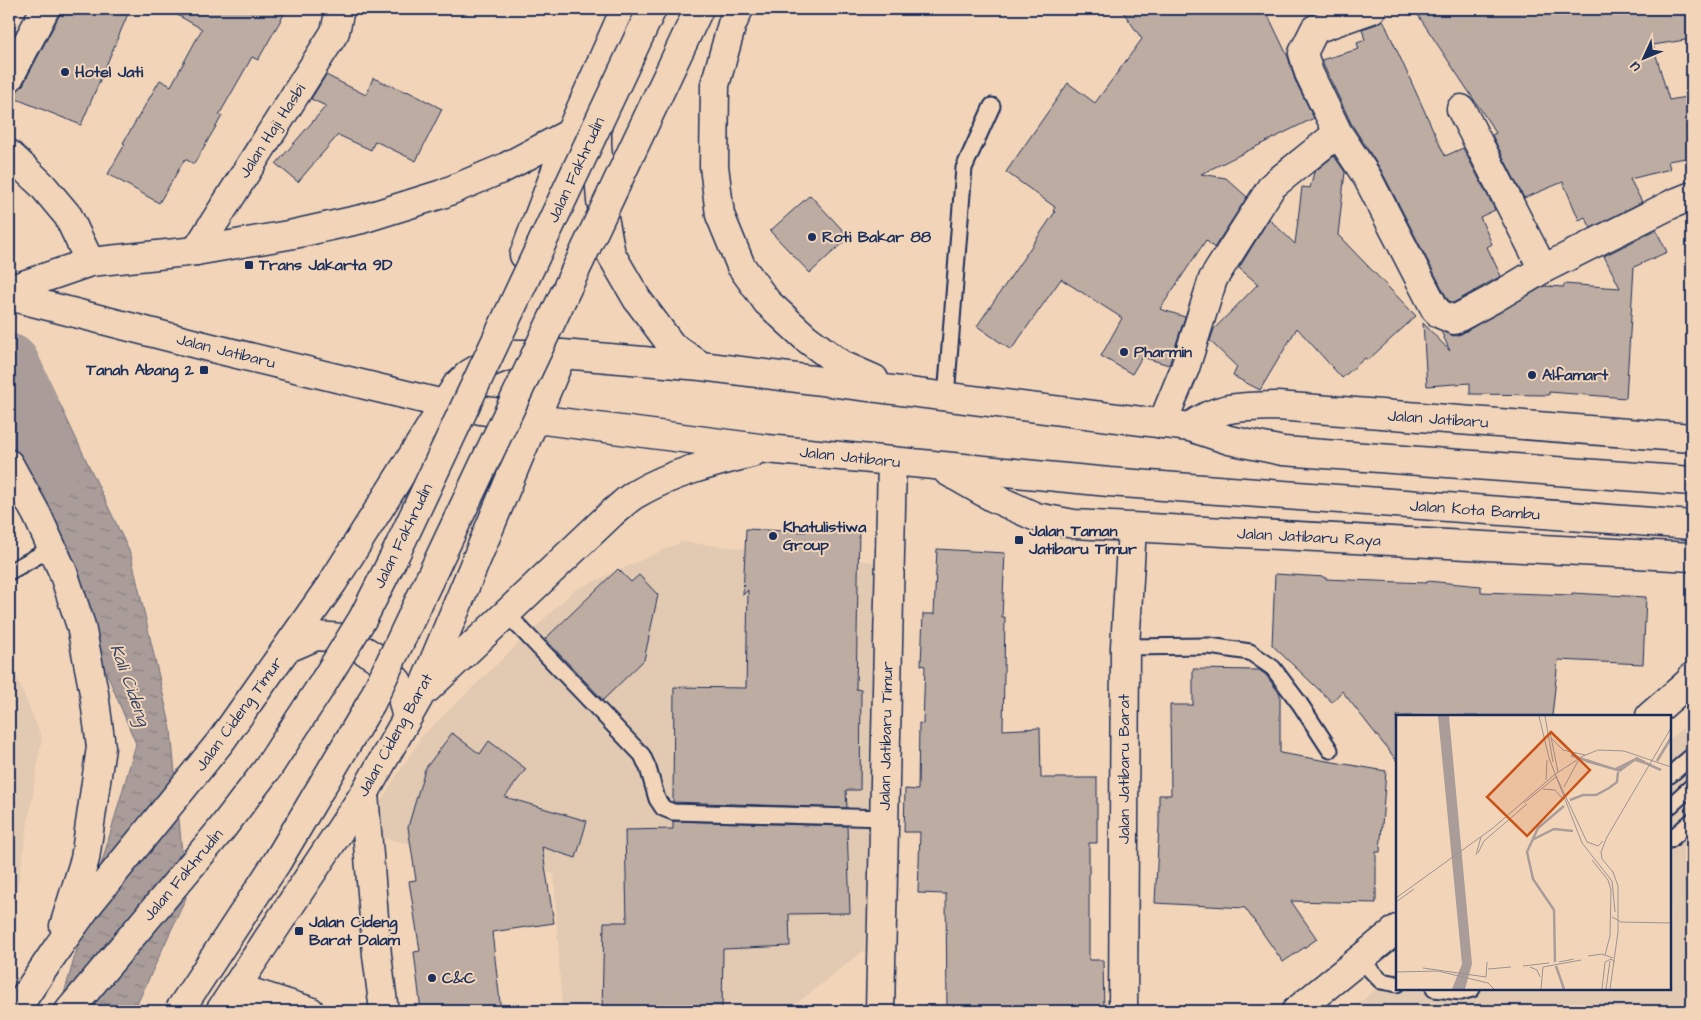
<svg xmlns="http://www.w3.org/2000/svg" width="1701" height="1020" viewBox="0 0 1701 1020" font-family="'Architects Daughter',sans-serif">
<defs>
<pattern id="water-ripples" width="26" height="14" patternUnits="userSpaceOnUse" patternTransform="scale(1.25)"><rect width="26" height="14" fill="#a99c99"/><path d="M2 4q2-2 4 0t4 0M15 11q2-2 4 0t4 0" fill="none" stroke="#898080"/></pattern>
</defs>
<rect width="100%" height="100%" fill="#f2d5b8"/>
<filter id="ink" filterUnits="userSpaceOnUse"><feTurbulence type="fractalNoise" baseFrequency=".02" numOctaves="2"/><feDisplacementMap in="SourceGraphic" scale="10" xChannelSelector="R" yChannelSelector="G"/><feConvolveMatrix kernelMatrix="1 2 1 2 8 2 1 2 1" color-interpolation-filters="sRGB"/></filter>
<g filter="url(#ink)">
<path fill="#e2c9b1" d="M681,542L885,563L871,818L866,949L787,1011H562L554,874L360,833L423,735L573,591Z
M9,659L42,738L14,909L9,916Z
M1692,720V1011H1350L1397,971V989H1670V739Z"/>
<path fill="url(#water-ripples)" stroke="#707081" d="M9,383L56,396L131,555L171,729L186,898L134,1011H59L136,744L9,437Z"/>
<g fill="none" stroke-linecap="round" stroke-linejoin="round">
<path stroke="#a99c99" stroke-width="61" d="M9,364L26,401L49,465"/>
</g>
<path fill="#bdaca2" stroke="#1b2f5e" d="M61,9H130L81,125L14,98L17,91L23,85L59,16Z
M167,9H287L258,60L252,57L219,115L222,116L194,164L185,159L159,203L108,174L125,144L123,143L160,80L171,86L202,29Z
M1121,9H1265L1288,57L1295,80L1314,118L1201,174L1226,178L1247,197L1214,248L1206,240L1160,309L1185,317L1169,365L1142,357L1132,374L1101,356L1122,318L1061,279L1011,350L977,326L1055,212L1053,211L1055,207L1006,172L1068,83L1095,103L1142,39Z
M1414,9H1692V39L1653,45L1669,100L1692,96V157L1668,161L1670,169L1630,179L1642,202L1591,228L1585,217L1579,220L1563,182L1524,198L1492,135L1496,133Z
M1383,20L1445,156L1463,148L1495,210L1480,217L1492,244L1487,247L1501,276L1453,303L1448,300L1381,170L1352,125L1321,60L1359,49L1357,43L1365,40L1362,29L1377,24Z
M326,75L366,95L373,78L406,92L407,91L442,109L416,161L375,141L371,150L338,135L298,182L276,164L326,106L311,99Z
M1334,156L1345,172L1338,235L1416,316L1368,360L1365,358L1342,378L1297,328L1260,390L1233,376L1237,367L1210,341L1214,329L1258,284L1239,268L1269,219L1295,244L1302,187L1310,188L1314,172Z
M810,195L849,237L810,273L770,231Z
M1656,230L1667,252L1634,267L1626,398L1549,392V395L1470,394V383L1427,386L1423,323L1450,351L1441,331L1454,336L1461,334L1544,286L1564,287V284L1620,288L1604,256Z
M806,526L859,527L856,689L861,690L860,790H846L847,808L673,802L674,687L746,688L748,590L743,595L746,529L806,532Z
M937,549L1005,553L1002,617H1005L1003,730L1040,728L1041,778H1097V843H1089V960H1103L1104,1011H947L946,894L918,893L920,832H904L905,789L918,790L919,723L923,724L925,666L921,665L923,614H934Z
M618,569L631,582L639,575L658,595L644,660L603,700L545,639Z
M1275,574L1325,577V579L1427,583V581L1481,586V592L1572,595V593L1646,597L1643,664L1558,660L1552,716H1397V761L1342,691L1332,702L1272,645Z
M1193,669L1259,670L1266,675L1280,694V753L1386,771L1380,852H1376V903L1291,901L1317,939L1283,962L1245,908L1155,903L1159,826V795H1171L1170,705H1193Z
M452,733L480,754L489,741L526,769L505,797L587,821L576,858L542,847L554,923L492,932L501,1011H421L414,952L420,951L409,881L416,880L408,827L425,769Z
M673,821L847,826L850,913L789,914L790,946L723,949L722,1011H602L604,922H627L625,830L673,829Z"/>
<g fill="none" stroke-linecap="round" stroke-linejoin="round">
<defs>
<path id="lane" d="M946,397L964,168L992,106
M9,572L52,548
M506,613L642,755L648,768L657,799L663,808L673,812L884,818
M1125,647L1209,646L1250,652L1273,668L1300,704L1330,750
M1670,775L1692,756
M1670,806L1692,786
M1670,840L1692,821
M1360,959L1381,981L1397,984
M1434,989L1461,992L1472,989"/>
<path id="street" d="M1372,9L1315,29L1303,53L1309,73L1338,133L1367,177L1435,309L1440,314L1454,320L1493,299L1543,269
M9,78L45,9
M1461,109L1543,269L1672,204L1692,196
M9,154L42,185L68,216L90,262
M196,251L335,32L340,9
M1162,424L1185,368L1213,279L1272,186L1338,133
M880,1011L892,461
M1123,1011L1125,647L1132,528"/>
<path id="secondary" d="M1650,716L1689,682L1692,677
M364,794L377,955L384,1011
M235,987L310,1011
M1296,1011L1397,929"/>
<path id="primary" d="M739,9L732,24L715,85L714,166L720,215L741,266L767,302L806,338L842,365L874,379
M597,121V145L601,201L611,254L637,299L672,346L700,365
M524,255L570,133L625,9
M9,290L90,262L196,251L294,234L362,219L442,194L504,168L570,133
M9,296L208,347L444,404L536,419L767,449L1109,482L1692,525
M1190,427C1217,405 1244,407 1277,406L1692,438
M9,464L37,515L63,572L81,626L94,693L101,747L85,859L64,926
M947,471L994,498L1036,517L1074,524L1692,557
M286,649L316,636L343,638L377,658L398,682L407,718
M427,689L612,513C620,507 627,499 636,494C672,473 712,463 752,453
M15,1011L58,947L88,905L221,741L286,649L333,582L457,385L469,374L486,364L501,358L514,354H562L701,366L1190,427L1229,440L1283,451L1692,481
M69,1011L220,831L268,768
M220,1011L364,794L419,697L562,354"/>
</defs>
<use href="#lane" stroke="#1b2f5e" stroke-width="19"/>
<use href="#street" stroke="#1b2f5e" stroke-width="31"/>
<use href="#secondary" stroke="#1b2f5e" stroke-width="31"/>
<use href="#primary" stroke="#1b2f5e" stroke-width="31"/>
<use href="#lane" stroke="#f2d5b8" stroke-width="15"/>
<use href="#street" stroke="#f2d5b8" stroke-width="28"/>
<use href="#secondary" stroke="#f2d5b8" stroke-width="28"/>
<use href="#primary" stroke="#f2d5b8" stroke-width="28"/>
<defs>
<path id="primary-bridge" d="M268,768L320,688L363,618L397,551L652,9
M179,1011L277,862L371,703L699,9"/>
</defs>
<use href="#primary-bridge" stroke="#1b2f5e" stroke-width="31" stroke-linecap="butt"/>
<use href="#primary-bridge" stroke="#f2d5b8" stroke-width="28"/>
</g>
</g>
<g fill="#1b2f5e" stroke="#f2d5b8" stroke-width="2">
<circle cx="65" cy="72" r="5"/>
<circle cx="812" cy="237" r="5"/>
<rect x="244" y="260" width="10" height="10" rx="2.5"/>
<circle cx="1124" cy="352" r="5"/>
<rect x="199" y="365" width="10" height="10" rx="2.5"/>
<circle cx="1532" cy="375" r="5"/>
<circle cx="773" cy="536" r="5"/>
<rect x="1014" y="535" width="10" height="10" rx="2.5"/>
<rect x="294" y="926" width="10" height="10" rx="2.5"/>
<circle cx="432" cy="978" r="5"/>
</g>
<g text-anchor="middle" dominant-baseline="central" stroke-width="4" stroke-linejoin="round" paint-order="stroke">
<g font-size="16" font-weight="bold" fill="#1b2f5e" stroke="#f2d5b8" text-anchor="start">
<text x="75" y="72">Hotel Jati</text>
<text x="822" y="237">Roti Bakar 88</text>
<text x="259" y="265">Trans Jakarta 9D</text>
<text x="1134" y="352">Pharmin</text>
<text x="194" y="370" text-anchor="end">Tanah Abang 2</text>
<text x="1542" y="375">Alfamart</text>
<text x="783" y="527">Khatulistiwa<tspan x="783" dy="18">Group</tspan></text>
<text x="1029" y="531">Jalan Taman<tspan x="1029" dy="18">Jatibaru Timur</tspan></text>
<text x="309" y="922">Jalan Cideng<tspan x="309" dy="18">Barat Dalam</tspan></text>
<text x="442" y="978">C&amp;C</text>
</g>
<g font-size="16" fill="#1b2f5e" stroke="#f2d5b8">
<text transform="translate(272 131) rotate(-57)">Jalan Haji Hasbi</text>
<text transform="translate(576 170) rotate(-65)">Jalan Fakhrudin</text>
<text transform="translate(226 351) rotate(14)">Jalan Jatibaru</text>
<text transform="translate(1438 419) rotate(4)">Jalan Jatibaru</text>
<text transform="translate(850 457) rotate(6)">Jalan Jatibaru</text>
<text transform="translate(1475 510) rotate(4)">Jalan Kota Bambu</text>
<text transform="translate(403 536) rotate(-64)">Jalan Fakhrudin</text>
<text transform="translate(1309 537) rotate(3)">Jalan Jatibaru Raya</text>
<text transform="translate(239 714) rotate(-54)">Jalan Cideng Timur</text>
<text transform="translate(395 735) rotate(-61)">Jalan Cideng Barat</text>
<text transform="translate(886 736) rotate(-89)">Jalan Jatibaru Timur</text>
<text transform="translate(1124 769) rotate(-90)">Jalan Jatibaru Barat</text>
<text transform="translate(183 875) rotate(-50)">Jalan Fakhrudin</text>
</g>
<g font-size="18" font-style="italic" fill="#37456a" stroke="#f2d5b8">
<text transform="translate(130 685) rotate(70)">Kali Cideng</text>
</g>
</g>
<g transform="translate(1396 715)">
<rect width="275" height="275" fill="#f2d5b8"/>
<path d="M42,1H53L76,249L69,274H56L66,249ZM241,42L249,46L248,49L239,46L224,57L189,47L191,44L219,53Z" fill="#a99c99"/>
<path fill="none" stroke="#a99c99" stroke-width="2.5" d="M175,40L192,46M245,46L265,55M261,46L275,23M174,85L187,80H200L213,73L221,67L222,57M136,125L158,114L177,116M159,247L158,195L137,164L131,137L142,113L168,91M160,251L168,274"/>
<path fill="none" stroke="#9c9394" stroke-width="1" d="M143,1L153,43L186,128L216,166L219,197M149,1L157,47M154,17L162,57M156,24L167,35L189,40M160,61L191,127L202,131L207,126M150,65L151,45M168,72L182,46M147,74L159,75L166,83M128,88L161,61M82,138L88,126L131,89M80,140L85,122M196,145L212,165L215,175L214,221L209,240M0,183L97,113L158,60L187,41L202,35L228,36L275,52M0,187L18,174M216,202L225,207L275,208M192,241L206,239L217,243M163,247L178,244M127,251L153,248M134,252L141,255L144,262M27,253L90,262M92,254L115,252M0,257L42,256L92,268L98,274M90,262L91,247M145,274L147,252L185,245M206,274L209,247L215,244L219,247M210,274L214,246M214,274L222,217V171L217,157L206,144L205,137L211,122L275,13"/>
<path fill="#c95318" fill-opacity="0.15" stroke="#c95318" stroke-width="2.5" d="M155,17L194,55L131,121L91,82Z"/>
<rect width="275" height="275" fill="none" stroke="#1b2f5e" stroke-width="2.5"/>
</g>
<rect width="1701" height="1020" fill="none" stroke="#f2d5b8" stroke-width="30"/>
<rect x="15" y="15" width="1671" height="990" fill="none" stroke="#1b2f5e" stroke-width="2" filter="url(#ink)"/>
<g transform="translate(1644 58) rotate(226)" stroke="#f2d5b8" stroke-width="4" paint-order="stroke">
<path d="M0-4L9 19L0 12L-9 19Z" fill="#1b2f5e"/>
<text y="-8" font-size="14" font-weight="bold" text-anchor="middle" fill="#1b2f5e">U</text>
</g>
</svg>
